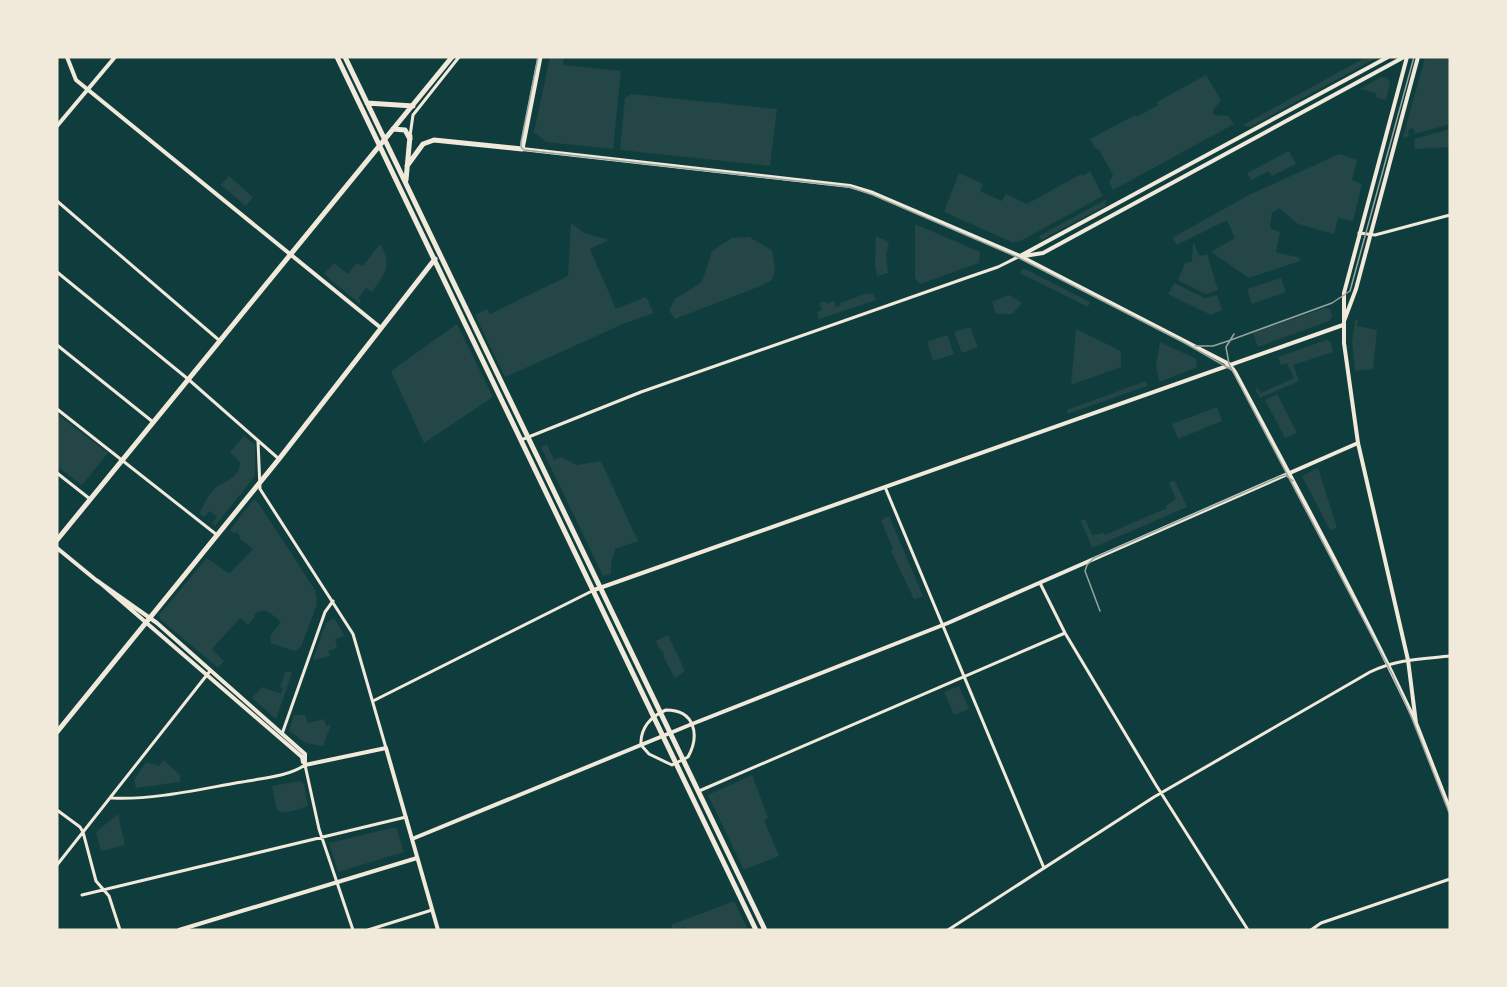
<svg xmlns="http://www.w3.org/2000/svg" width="1507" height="987" viewBox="0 0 1507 987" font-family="'Golos Text',sans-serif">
<rect width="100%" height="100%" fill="#0f3d3e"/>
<path fill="#244646" d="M550,57H564L563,65L621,71L613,149L546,142L534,132Z
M1366,57H1378L1250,127L1243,125Z
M1425,57H1450V124L1415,134L1413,128L1408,130L1409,136L1403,138Z
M1206,75L1221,100L1213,110V115L1228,116L1234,124L1113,190L1109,182L1113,175L1098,148L1096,149L1090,139L1135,115L1137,117L1158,105L1157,102Z
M1381,77L1387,78L1390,82L1386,100L1377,98L1376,93L1360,89Z
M631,94L777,109L770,166L620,150L625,98Z
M1450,129V147L1415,149L1414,139Z
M1289,151L1296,164L1272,176L1269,171L1251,180L1247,173Z
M1339,154L1357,160L1352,180L1362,184L1353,221L1338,218L1334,234L1298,224L1279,208L1272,213L1270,228L1280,232L1276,252L1300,258V261L1249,278L1211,252L1235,238L1227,220L1177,245L1172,238L1249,195Z
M1090,171L1103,196L1020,241L1012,242L944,212L959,173L983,184L980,191L1002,201L1006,194L1027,204L1081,174L1082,176Z
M229,176L253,197L246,206L221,185Z
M1107,199L1105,206L1041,240L1039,236Z
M571,223L584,233L609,240L590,249L616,309L646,297L654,313L623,324L505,377L475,315L487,309L490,314L568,276Z
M915,224L980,252L979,263L920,284L915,278Z
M876,236L889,242L886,256L888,273L877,276L875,265Z
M749,237L772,250L775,269L772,280L763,285L675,319L669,310L675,299L702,282L712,251L732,238Z
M1193,242L1200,256L1207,254L1218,290L1206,294L1178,280L1185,263L1192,262Z
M380,244C393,266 385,273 372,292L366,288L358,298L361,301L360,304L324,274L334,263L348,274L357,263L363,266Z
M1023,268L1090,302L1088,307L1020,273Z
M1281,278L1286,292L1252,304L1247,289Z
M1174,283L1205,298L1217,295L1222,310L1211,315L1168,294Z
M867,293L868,295L873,293L876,300L819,319L817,312L822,310L819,303L825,301L827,304L834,301L836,307L841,305L840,303Z
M1009,295L1022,303L1012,314H996L992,302Z
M1324,308L1330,309L1332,316L1329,321L1258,347L1253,333Z
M1355,319L1358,320L1357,326L1377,330L1373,369L1355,371L1352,342Z
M457,324L493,397L424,443L391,371Z
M970,327L978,347L962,353L954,332Z
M1076,329L1121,351V367L1071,385Z
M947,335L954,354L933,361L927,342Z
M1326,340L1331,342L1333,352L1293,365L1299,381L1260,398L1255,389L1258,388L1261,393L1294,378L1287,363L1281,365L1278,357Z
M1160,342L1196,359L1197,367L1159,382L1156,366Z
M1146,381L1147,386L1068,414L1067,410Z
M1277,394L1297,433L1285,438L1265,400Z
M1217,407L1222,421L1178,439L1172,424Z
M57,414L108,453L82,485L57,466Z
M244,436L255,445V476L215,526L212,523L217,517L210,511L204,517L199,513C204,506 208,494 215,488C225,481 241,477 240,462L230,452Z
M547,444L554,460L561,457L577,465L601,461L638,541L615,549L611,563V574L603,576L541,447Z
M1318,468L1337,528L1330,530L1302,476Z
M1173,481H1175L1187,507L1092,548L1081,521L1085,519L1092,535L1104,533L1105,535L1167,508L1166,506L1176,499L1169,483Z
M253,500L257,501L315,590L317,604L301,647L294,651L271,643L270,636L281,622C272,615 266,606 255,614L254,618L248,625L240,618L212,649L224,661L218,668L160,619L159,615L207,558L228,573L231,572L253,549L239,538L240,536L236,532L235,534L230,530Z
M889,516L923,596L914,599L891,551L893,549L881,520Z
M334,618L345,636L335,639L337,648L328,651L330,656L313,660L326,623Z
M668,635L685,671L675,678L664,658L663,651L660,649L656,641Z
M286,671L292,673L276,719L252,698L262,687L281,694L283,688L280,687Z
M959,686L969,709L954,715L944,692Z
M294,715H305L308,723L324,719L326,726L331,725L323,746L306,743L289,731Z
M164,760L180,775V782L136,788L134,780L146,762L159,766Z
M752,775L768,818L764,820L779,856L744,870L708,795Z
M299,781L304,784L308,806C299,809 286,815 277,810L272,786Z
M118,814L125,845L101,851L96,832Z
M396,827L404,852L338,872L329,843Z
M734,901L748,930H685L684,927L673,930L671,925Z"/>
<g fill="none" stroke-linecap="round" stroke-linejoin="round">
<path stroke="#f1e9da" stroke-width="3" d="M410,136L413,115L459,57
M57,201L220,341
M1359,233L1375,235L1450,215
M57,272L188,379L279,459
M57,345L153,422
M57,409L217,535
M521,440L641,392L966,278L998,267L1020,256
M258,441L260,489L353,634L386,748
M57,473L90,499
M885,487L1044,868
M1040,583L1065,633L1156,785L1248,930
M373,701L594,590
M666,710C695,710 700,735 688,757L672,765L649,754L641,745C640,728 651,716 666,710Z
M282,734L325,612L333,601
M699,791L1065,633
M112,798C155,800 200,789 242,782C263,778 287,777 305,765L319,829L353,930
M57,810L80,827L83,832L96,881L109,896L120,930
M57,865L210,671
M82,895L406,817
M368,930L432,910
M948,930L1154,797L1370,672C1396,659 1422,659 1450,656
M1311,930L1321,923L1450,879"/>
<path stroke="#f1e9da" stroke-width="4" d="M67,57L76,80L381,328
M1407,57L1344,293V343L1358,443L1408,660L1416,723L1450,810
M57,126L115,57
M522,149L850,186L873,193L1020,256L1229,364L1235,372C1297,488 1360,604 1416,723
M1020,256L1388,57
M1024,256L1043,253L1404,57
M1344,321L1356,289L1418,57
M57,548L96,580L157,623L305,754V765
M98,581L302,757L303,762
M594,590L1343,325
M305,765L386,748L438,930
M412,839L692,724L948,623L1358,443
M179,930L417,858"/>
<path stroke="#f1e9da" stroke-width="5" d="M337,57L756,930
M345,57L765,930
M367,103L413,106
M393,129L405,130L410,139
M407,166L423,144L434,140L522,149L540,57
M406,180L410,136
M57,540L452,57
M57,732L279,459L435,259"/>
<path stroke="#97a49c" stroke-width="1.5" d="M538,57L521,142V147L524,150L850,187L873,195L1017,257L1183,342L1232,370
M1234,334L1226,347L1229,364L1392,674L1411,716L1450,815
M1195,346H1213L1228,341L1332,303L1350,291L1414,57
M1100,611L1085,571L1087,565L1094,558L1279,477L1285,475L1293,481"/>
</g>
<rect width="1507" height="987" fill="none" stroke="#f1e9da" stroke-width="117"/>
</svg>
